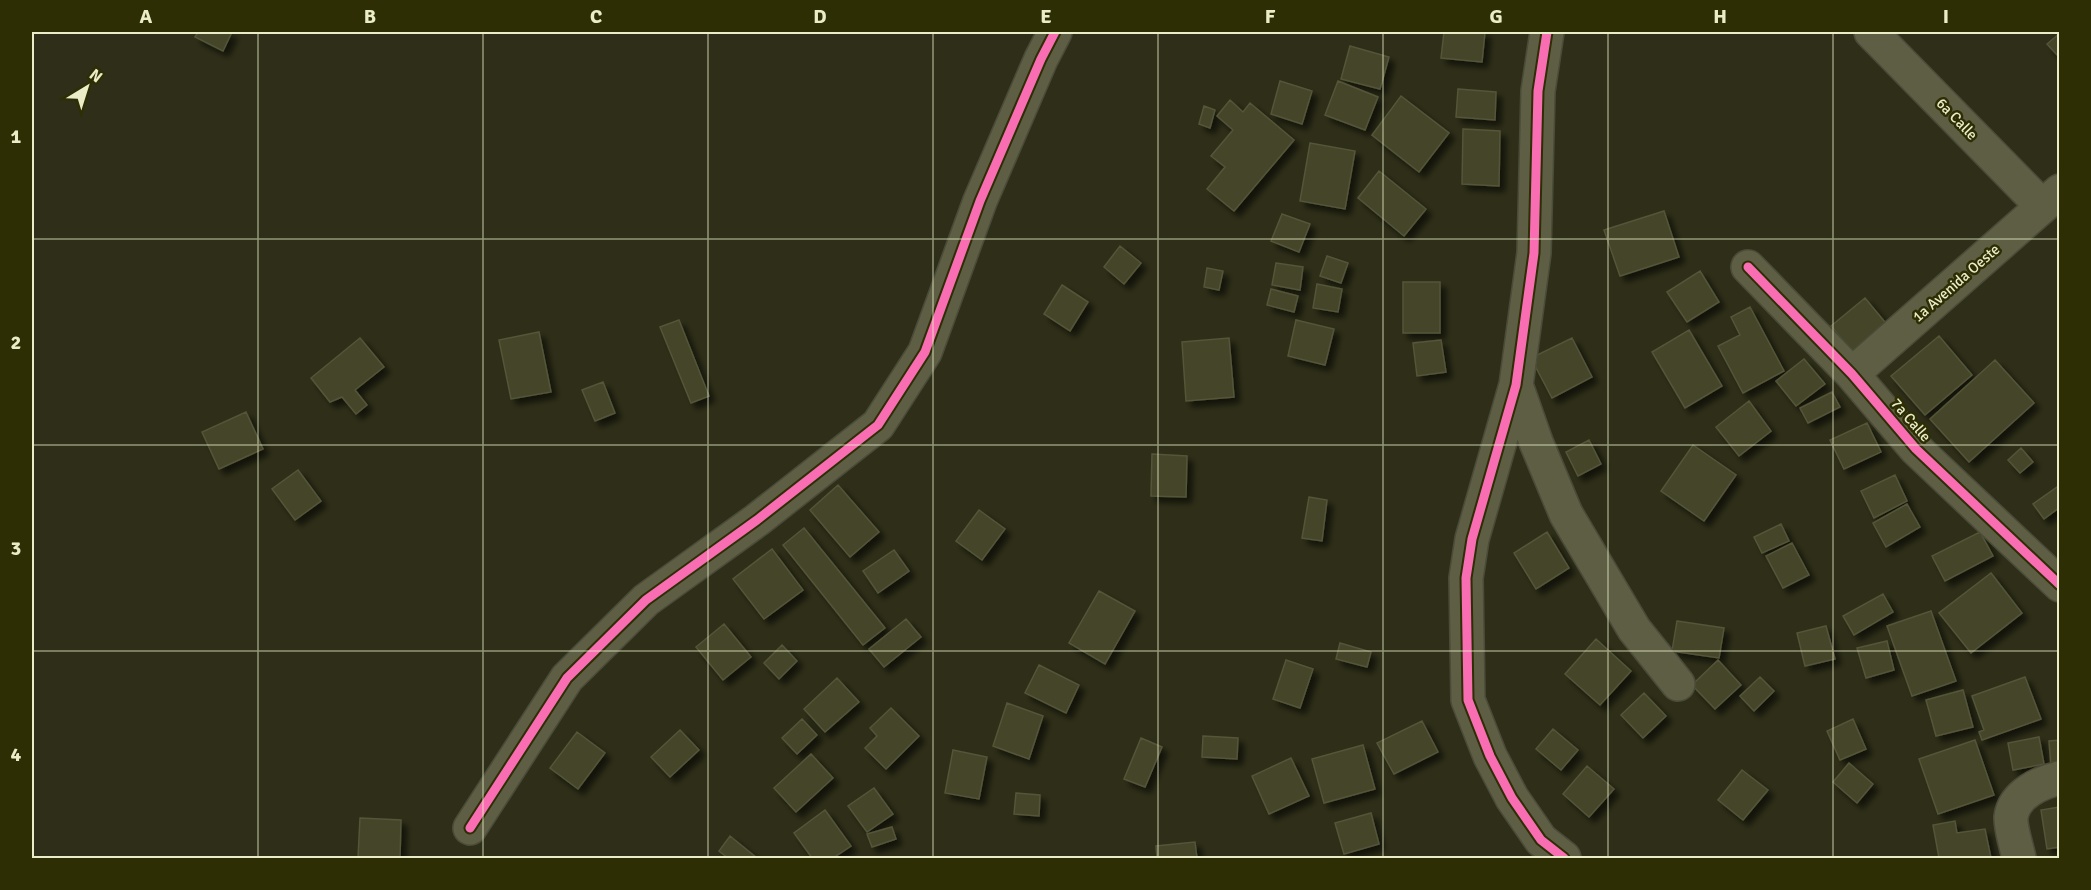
<svg xmlns="http://www.w3.org/2000/svg" width="2091" height="890" viewBox="0 0 2091 890" font-family="Signika,sans-serif">
<defs>
<filter id="shadow"><feDropShadow dx="5.5" dy="5.5" stdDeviation="3" flood-color="#0009"/></filter>
</defs>
<rect width="100%" height="100%" fill="#2f2f19"/>
<path fill="#44452b" stroke="#545539" stroke-width="1.5" filter="url(#shadow)" d="M198,32H232L223,51L195,37Z
M1444,32H1485L1482,62L1441,58Z
M2060,33V58L2047,44Z
M1350,46L1389,57L1380,89L1341,79Z
M1280,81L1312,91L1302,124L1271,114Z
M1338,81L1378,97L1365,130L1325,115Z
M1458,89L1496,92L1495,120L1456,117Z
M1401,96L1449,133L1419,172L1372,135Z
M1230,100L1243,112L1250,103L1294,140L1234,211L1207,189L1225,167L1211,156L1233,130L1217,116Z
M1204,106L1215,110L1210,128L1199,124Z
M1463,129L1500,131L1499,186L1462,184Z
M1310,143L1355,151L1345,209L1300,201Z
M1379,171L1426,209L1404,236L1358,198Z
M1664,211L1679,257L1620,276L1604,230Z
M1282,214L1310,224L1299,252L1271,241Z
M1120,246L1141,263L1124,284L1104,267Z
M1327,256L1348,263L1341,283L1320,276Z
M1276,263L1303,267L1300,290L1272,285Z
M1207,268L1223,271L1219,290L1204,287Z
M1700,271L1719,302L1687,322L1667,292Z
M1403,282H1440V333H1403Z
M1317,284L1342,289L1338,312L1313,308Z
M1062,285L1088,302L1070,331L1044,314Z
M1271,289L1298,296L1294,312L1267,305Z
M1865,298L1889,327L1855,355L1831,326Z
M1750,307L1784,371L1743,393L1718,346L1740,335L1731,317Z
M679,320L709,396L691,403L660,327Z
M1296,320L1334,329L1325,365L1288,356Z
M1689,330L1722,386L1685,408L1652,352Z
M539,332L551,392L511,399L499,340Z
M1939,336L1972,375L1925,415L1891,376Z
M360,338L384,367L355,390L367,405L356,414L342,397L330,402L311,378Z
M1229,338L1234,397L1186,401L1182,342Z
M1572,338L1592,377L1552,398L1531,358Z
M1441,340L1446,372L1417,376L1413,343Z
M1804,359L1825,384L1796,406L1776,381Z
M1995,360L2034,403L1969,462L1930,419Z
M603,382L615,413L595,421L582,390Z
M1832,392L1840,407L1808,423L1800,408Z
M1749,401L1771,431L1739,456L1716,427Z
M246,412L263,449L219,469L202,432Z
M1867,423L1881,452L1844,469L1830,440Z
M1589,440L1601,464L1578,476L1566,452Z
M1693,445L1736,475L1704,521L1661,491Z
M2021,448L2033,462L2020,473L2008,460Z
M1152,454L1187,456L1186,497L1151,496Z
M298,470L321,501L295,520L272,489Z
M1895,475L1907,501L1874,518L1861,491Z
M838,485L879,532L850,557L810,510Z
M2060,485V507L2044,519L2033,504Z
M1309,497L1327,500L1322,541L1302,538Z
M1907,504L1920,527L1886,547L1873,523Z
M979,510L1005,529L982,560L956,541Z
M1781,524L1789,541L1762,553L1754,537Z
M804,528L885,628L863,645L783,545Z
M1547,532L1569,568L1536,589L1514,553Z
M1980,532L1993,556L1945,581L1932,556Z
M1792,543L1809,575L1783,588L1766,556Z
M772,549L803,590L764,619L733,579Z
M894,550L909,571L878,593L863,571Z
M1991,573L2022,613L1971,653L1939,613Z
M1099,591L1135,611L1105,664L1069,643Z
M1883,594L1893,612L1854,635L1843,616Z
M1931,611L1956,681L1912,696L1887,626Z
M906,619L921,637L884,667L869,649Z
M1677,621L1724,628L1719,658L1672,651Z
M724,624L751,657L723,680L696,647Z
M1826,626L1835,659L1805,666L1797,633Z
M1596,639L1631,671L1600,705L1565,674Z
M1887,641L1894,670L1866,678L1857,648Z
M1340,643L1371,652L1367,667L1336,659Z
M782,645L797,661L779,679L764,663Z
M1286,660L1313,669L1300,708L1273,699Z
M1718,660L1741,685L1715,709L1692,685Z
M1039,665L1079,685L1066,713L1025,693Z
M1760,677L1774,691L1754,711L1740,696Z
M2025,677L2041,719L1982,740L1979,732L1984,730L1972,696Z
M837,678L859,702L825,732L804,709Z
M1963,690L1973,727L1936,736L1926,700Z
M1644,693L1666,716L1643,738L1621,715Z
M1007,703L1043,716L1029,759L993,746Z
M891,708L919,736L886,769L865,748L877,736L870,728Z
M802,719L817,735L797,754L782,738Z
M1853,719L1866,749L1840,760L1827,731Z
M1422,721L1438,752L1394,774L1377,743Z
M1553,729L1578,750L1561,770L1536,749Z
M680,730L699,750L670,777L651,757Z
M577,732L605,753L578,789L550,768Z
M1203,736L1238,738L1237,759L1202,757Z
M2039,737L2044,764L2013,770L2008,743Z
M1141,738L1162,747L1145,787L1124,779Z
M1975,740L1994,795L1938,814L1919,759Z
M2060,740V765L2051,766L2049,741Z
M1363,745L1375,789L1324,803L1312,759Z
M953,750L987,757L979,799L945,793Z
M811,754L833,778L796,812L774,788Z
M1291,758L1309,796L1269,814L1252,776Z
M1849,763L1873,784L1857,803L1833,782Z
M1587,766L1614,789L1589,817L1563,794Z
M1742,770L1768,790L1743,820L1718,800Z
M874,788L893,814L867,832L848,806Z
M1016,793L1040,795L1039,816L1014,814Z
M2060,807V847L2047,849L2041,810Z
M825,810L851,846L833,858H812L794,833Z
M1371,813L1379,844L1344,854L1335,823Z
M360,818L401,820L400,858H358Z
M1955,821L1957,833L1985,829L1991,858H1939L1933,825Z
M892,827L896,839L872,847L867,834Z
M730,836L757,858H728L719,851Z
M1195,842L1197,858H1157L1156,846Z"/>
<g fill="none" stroke-linecap="round" stroke-linejoin="round">
<defs>
<path id="minor" d="M1547,32L1538,91L1534,253L1516,385L1472,539L1466,578L1468,700L1490,756L1512,798L1541,840L1564,858
M1871,32L2042,206
M1748,267L1852,374L1916,449L2060,585
M1852,374L2060,191
M1516,385L1536,442L1566,514L1634,629L1678,684
M470,828L567,678L646,600L757,520L878,425L925,352L980,201L1041,59L1055,32
M2019,858C2017,848 2010,827 2011,817C2014,794 2041,782 2060,778"/>
</defs>
<use href="#minor" stroke="#4a4b38" stroke-width="36"/>
<use href="#minor" stroke="#5d5e44" stroke-width="33"/>
<defs>
<path id="cycleway" d="M1547,32L1538,91L1534,253L1516,385L1472,539L1466,578L1468,700L1490,756L1512,798L1541,840L1564,858
M1748,267L1852,374L1916,449L2060,585
M470,828L567,678L646,600L757,520L878,425L925,352L980,201L1041,59L1055,32"/>
</defs>
<use href="#cycleway" stroke="#2d2e04" stroke-width="13"/>
<use href="#cycleway" stroke="#f96db3" stroke-width="9"/>
</g>
<path fill="none" stroke="#eaedc7" stroke-width="1.5" stroke-opacity="0.55" d="M258,32V858M483,32V858M708,32V858M933,32V858M1158,32V858M1383,32V858M1608,32V858M1833,32V858M32,239H2060M32,445H2060M32,651H2060"/>
<g text-anchor="middle" dominant-baseline="central" stroke-width="5" stroke-linejoin="round" paint-order="stroke">
<g font-size="15" fill="#eaedc7" stroke="#2d2e04">
<text transform="translate(1957 119) rotate(46)">6a Calle</text>
<text transform="translate(1956 283) rotate(-41)">1a Avenida Oeste</text>
<text transform="translate(1911 420) rotate(49)">7a Calle</text>
</g>
</g>
<rect width="2091" height="890" fill="none" stroke="#2d2e04" stroke-width="66"/>
<g transform="translate(87 87) rotate(38)" stroke="#2d2e04" stroke-width="4.5" paint-order="stroke">
<path d="M0-4.5L10 22L0 15L-10 22Z" fill="#eaedc7"/>
<text y="-9" font-size="16" font-weight="bold" text-anchor="middle" fill="#eaedc7">N</text>
</g>
<rect x="33" y="33" width="2025" height="824" fill="none" stroke="#eaedc7" stroke-width="2"/>
<g font-size="20" text-anchor="middle" font-weight="bold" fill="#eaedc7">
<text x="146" y="23">A</text>
<text x="370" y="23">B</text>
<text x="596" y="23">C</text>
<text x="820" y="23">D</text>
<text x="1046" y="23">E</text>
<text x="1270" y="23">F</text>
<text x="1496" y="23">G</text>
<text x="1720" y="23">H</text>
<text x="1946" y="23">I</text>
<text x="16" y="143">1</text>
<text x="16" y="349">2</text>
<text x="16" y="555">3</text>
<text x="16" y="761">4</text>
</g>
</svg>
